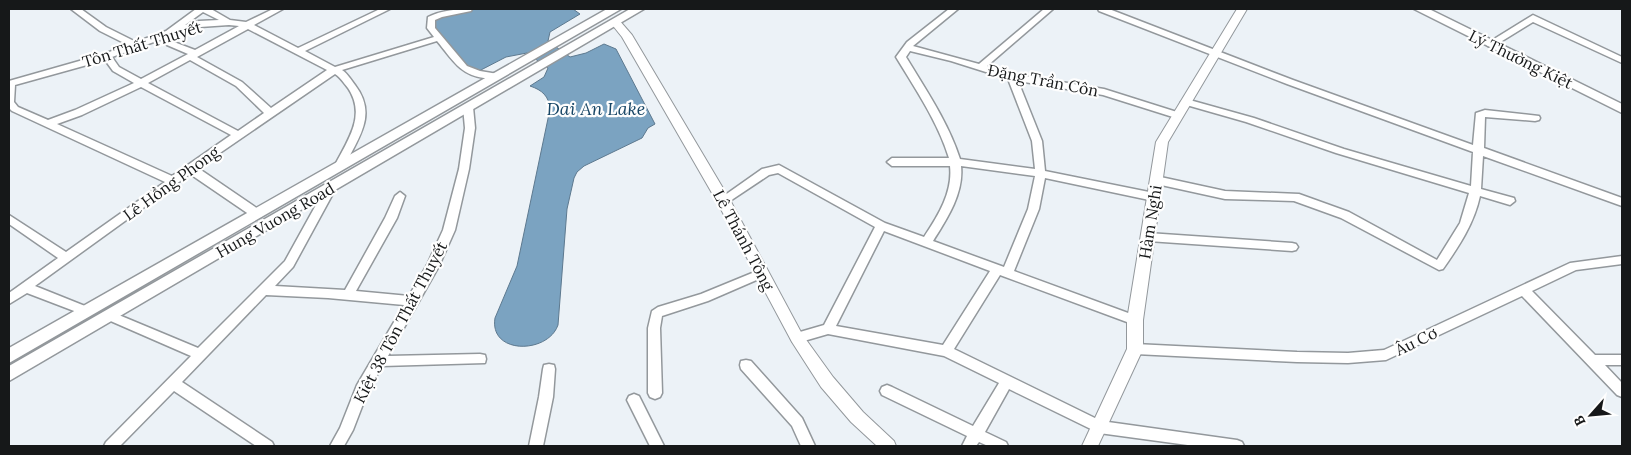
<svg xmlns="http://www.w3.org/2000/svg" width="1631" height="455" viewBox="0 0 1631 455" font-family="Lora,serif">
<rect width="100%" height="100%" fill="#ecf2f7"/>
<path fill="#7ba3c1" stroke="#5d798f" d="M474,9H573L580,14L550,32L548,41L570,57L586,53L604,44L616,49L655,124L648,128L642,138L584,166L577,172L574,178L567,209L558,325C548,354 489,355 495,318L517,266L550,109C549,96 542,90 530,86L544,77L548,68L527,53L506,57L477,72L465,68L427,24V21Z"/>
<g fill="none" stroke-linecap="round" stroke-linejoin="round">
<defs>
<path id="minor" d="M71,9H81L106,27L136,42L166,31L196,9H211L230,20L246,22L273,9H283L254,25L298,48L380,9H390L305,51L335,67L434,37L427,28L428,17C442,10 457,9 472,9L471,11L442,17L435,20V28L467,66L480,71L498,74L500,76C495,80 491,78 484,78C460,75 452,59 437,41L342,70C348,74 351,80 355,85C378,115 358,138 344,167L339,171L334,167C347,141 367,116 348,88C344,83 340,77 335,74L198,168L261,211L263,214L261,217H253L190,174L35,286L90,308L92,311L90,314H82L27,293L9,304V293L58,258L9,224V215L66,252L165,182L12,111L9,108V81L104,54L128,45L100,31ZM203,12L219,20L199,21L185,25ZM229,25L239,26L195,50L174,42V34L200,27ZM248,29L327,70L271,108L242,82L197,57ZM165,38L167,45L188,54L141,79L119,67L112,57ZM105,60L113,71L134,83L75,110L48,120L18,107L14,102L15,85ZM190,60L236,86L264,113L238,131L148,83ZM141,87L231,135L172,176L57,124L82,115Z
M949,9H958L913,46L979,64L1044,9H1053L987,66L1013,74L1104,89L1180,113L1181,115L1176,118L1103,95L1018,81L1042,141L1045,171L1154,193L1159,197L1154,201L1045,178L1039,209L1014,271L1139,317L1141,320L1139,323L1135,325L1000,275L954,349L1101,421L1237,440L1242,442L1244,446H1195L1099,433L1009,389L985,432L1006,442L1008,446H988L979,442L976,446H962L967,436L882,395L880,391L882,387L887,385L892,387L973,426L999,383L944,356L828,334L797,343L793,342L791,338L793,334L824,325L875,227L778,173L769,175L727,203H719L718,200L762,169L779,165L885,223L924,237C938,216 953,192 950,166H892L887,162L892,158H949C938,122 916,90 896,57L907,42ZM910,51L951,61L1008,79L1032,141L1035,169L960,159C948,122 926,90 906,57ZM961,166L1035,176L1028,209L1004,267L933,241C947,219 964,193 961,166ZM884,231L990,271L943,345L836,326Z
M1098,9H1109L1293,80L1473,145L1476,113L1485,110L1539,116L1540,118L1539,120L1535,121L1485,117L1484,148L1622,198V206L1483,156L1481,189L1514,198L1515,201L1510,205L1480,196C1474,224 1459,246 1443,269L1439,270L1341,218L1294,201L1225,199L1152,183L1151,180L1152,177L1156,176L1225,191L1299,194L1349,212L1437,260L1460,223L1469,193L1336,153L1246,122L1183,104L1181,102L1186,99L1254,118L1344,149L1471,186L1473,152L1287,84L1099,11Z
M1533,15L1622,57V63L1533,22L1494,46H1488L1486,44Z
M468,104L473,107L475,128L469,169L455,230L439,266L388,356L480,354L485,355L486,359L485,363L382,366L368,391L353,430L344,446H330L340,428L357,385L404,305L328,298L266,295L182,382L272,442L274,446H256L174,391L120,446H104L106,442L191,356L106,319L104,316L106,313L110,311L114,313L198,348L285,261L327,185L331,184L336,188L293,267L275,286L345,290L385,218L395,196L400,192L405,196L397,218L356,291L409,296L427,265L443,230L459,169L465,128L463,107Z
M1148,233L1292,243L1296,244L1298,247L1296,250L1292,251L1148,241L1142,237Z
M1622,256V264L1576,270L1532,291L1595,355H1622V365H1605L1622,383V397L1617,395L1522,296L1386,360L1348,363L1297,362L1135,354L1131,353L1129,349L1131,345L1135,344L1297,352L1348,353L1384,350L1570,263Z
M762,269L766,270L768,273L766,276L708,301L662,316L660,328L662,393L660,397L655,399L650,397L648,393V328L652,311L658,307L701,294Z
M746,360L751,361L802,418L815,446H801L792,426L741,369L740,365L741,361Z
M549,364L554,365L555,369L553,397L543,446H529L539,397L543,369L544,365Z
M634,394L639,396L664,446H650L627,400L629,396Z"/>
<path id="tertiary" d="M1237,9H1247L1168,142L1143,320V349L1098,446H1082L1127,349V320L1156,142Z
M615,19L619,20L632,35L730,200L802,334L833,377L863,412L894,441L896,446H877L851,422L821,387L792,342L716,200L622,37L610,22Z"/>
<path id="secondary" d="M607,9H621L9,363V348Z
M630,9H644L9,381V366Z
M1414,9H1429L1622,104V113Z"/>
</defs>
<use href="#minor" stroke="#93989c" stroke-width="3"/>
<use href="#tertiary" stroke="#93989c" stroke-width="2"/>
<use href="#secondary" stroke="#93989c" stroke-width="3"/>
<use href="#minor" fill="#fff" fill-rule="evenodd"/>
<use href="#tertiary" fill="#fff" fill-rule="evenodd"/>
<use href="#secondary" fill="#fff" fill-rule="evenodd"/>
</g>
<g text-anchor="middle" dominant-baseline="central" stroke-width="4.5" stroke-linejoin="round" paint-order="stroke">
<g font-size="16" fill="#161819" stroke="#fefefe">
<text transform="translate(142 44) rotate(-17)">Tôn Thất Thuyết</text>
<text transform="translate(1521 59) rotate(26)">Lý Thường Kiệt</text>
<text transform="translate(1043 80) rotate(11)">Đặng Trần Côn</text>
<text transform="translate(171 183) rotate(-36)">Lê Hồng Phong</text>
<text transform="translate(275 220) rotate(-30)">Hung Vuong Road</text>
<text transform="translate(1150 222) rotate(-81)">Hàm Nghi</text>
<text transform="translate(744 240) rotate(62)">Lê Thánh Tông</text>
<text transform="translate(400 322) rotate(-62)">Kiệt 38 Tôn Thất Thuyết</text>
<text transform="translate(1416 341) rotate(-26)">Âu Cơ</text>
</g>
<g font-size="18" font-style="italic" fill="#164565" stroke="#fefefe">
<text x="596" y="108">Dai An Lake</text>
</g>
</g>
<rect width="1631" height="455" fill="none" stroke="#161819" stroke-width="20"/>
<g transform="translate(1591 415) rotate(243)" stroke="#fefefe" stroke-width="4" paint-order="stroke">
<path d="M0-4L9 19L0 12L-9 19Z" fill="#161819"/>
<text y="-8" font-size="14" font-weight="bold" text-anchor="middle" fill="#161819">B</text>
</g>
</svg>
